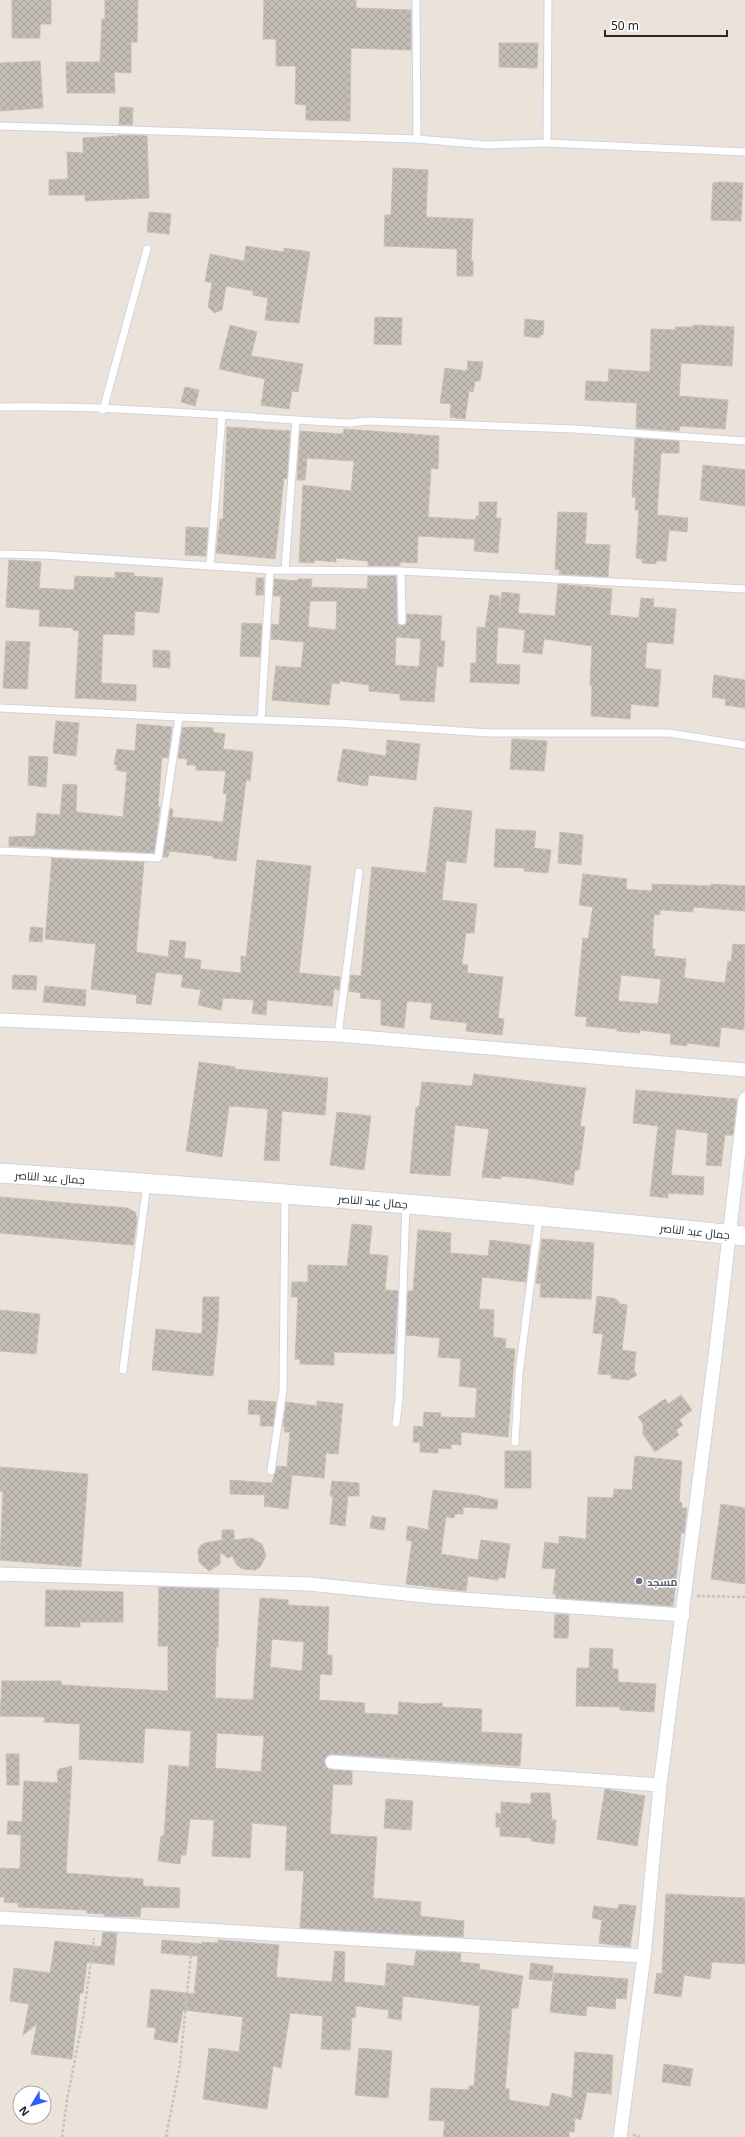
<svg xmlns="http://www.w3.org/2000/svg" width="745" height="2137" viewBox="0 0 745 2137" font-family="'Noto Sans',Cairo,sans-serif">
<defs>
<pattern id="building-cross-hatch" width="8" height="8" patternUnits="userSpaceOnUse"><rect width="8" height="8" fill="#c3bdb5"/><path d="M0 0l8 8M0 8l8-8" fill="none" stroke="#a8a29c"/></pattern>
</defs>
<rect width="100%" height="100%" fill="#ebe3d9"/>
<path fill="url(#building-cross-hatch)" stroke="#c7bfb3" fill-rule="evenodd" d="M12,0H51V24H40V38H12Z
M105,0H138L137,42H131V73L114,72L115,93H67L66,62H100L102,19H105Z
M264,0H356V8L411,10V50L351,48L350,121L306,120V105L295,104L296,66H276V39H263Z
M499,43H538L537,68L499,67Z
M40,61L43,108L0,111V63Z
M120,107L133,108L132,125H119Z
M118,135L147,136L149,198L85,201V195H49V180L68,179L67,152L83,153V138L118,136Z
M393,168L428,170L426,217L473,219L471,261H473V276H457V249L384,246L385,215H391Z
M721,182L743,183L741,221L711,220L713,183Z
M149,212L171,214L169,234L147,232Z
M246,246L284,252V248L310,252L299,323L265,320L268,298L253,295V291L226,286L222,310L214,313L208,307L212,283L205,281L210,254L244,261Z
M375,317L402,318L401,345L374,344Z
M525,319L544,321L543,335H540V338L524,336Z
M230,325L257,332L251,356L303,364L298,392L292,391L289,409L261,405L265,379L219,369Z
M693,325L734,327L732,366L681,363L679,396L728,400L725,429L680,426L679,431L636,428L637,403L585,400L586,381L608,382L609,369L650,372L651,329L675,330V327H693Z
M468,361L483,362L480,381H475L473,392L469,391L465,419L450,417L451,404L440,403L445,368L467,371Z
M185,387L199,390L195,406L181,402Z
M227,427L290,431L287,479L284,478L275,559L216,553L220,519H223Z
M344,429L439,436L438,469L431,468L428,517L476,520V516H479V502H497L496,518H501L498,553L474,551L475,539L418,536L417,563L400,562V566H368V561L336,558V562L314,560V563L299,562L303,485L351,491L354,461L307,458L305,480H297L300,431L343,434Z
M635,438L679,441V453H661L657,515L688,518L687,532L669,530L666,561H656V564L642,563V559L636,558L639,510H635L636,497H632Z
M703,465L745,470V506L700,500Z
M558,512L587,513L585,544L610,545L608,577L559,574L560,570L555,569Z
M186,527L208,528L206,556L185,555Z
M9,560L41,562L39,588L74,590L75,576L115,578V572L134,573V576L163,578L159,613L135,611L134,635L103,634L101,683L136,685V701L75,698L79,631L73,630V628L39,626L40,610L6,607Z
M368,576H396L397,621L399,625L406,624L407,614L442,616L440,641H445L443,667L437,666L434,702L400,700V694L369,691V685L340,681L339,684L332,683L329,705L272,700L276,666L301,668L304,642L271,639L272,624L279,625L281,596H273L274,579L298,581V579H312L311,587L367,589ZM310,601H337L336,630L308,627ZM396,637L421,639L419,667L395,665Z
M256,578H264L263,595H256Z
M558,584L612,589L610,615L639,618L641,598L654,599L653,607L676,609L673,644L647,642L645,668L661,670L658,707L631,704L630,719L591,716L592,685H590L592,646L544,639L542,654L523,652L525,630L498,627L496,664L520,665L519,684L470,682L471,663H476L477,627L485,628L490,595L499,596L500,606L502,592L520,594L518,613L555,616Z
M242,623L262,624L260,657L240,656Z
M6,641L30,642L27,689L3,688Z
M153,650L170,651V668L153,667Z
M714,675L745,680V708L725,705L726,699L712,697Z
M56,721L79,723L76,756L53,753Z
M137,724L172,727L168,758L162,757L158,807H160L154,853L9,846V837L35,836L37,813L60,815L63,784L77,785L76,812L123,817L127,772L116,770L117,765L114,764L117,749L135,751Z
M189,727L213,728V732L225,734L223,749L253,752L250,781L246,780L236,861L213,858V856L169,851L168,857H163L170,809H173L172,817L223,822L227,794L223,793L226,771L196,770V765H187V759L178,758L182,728Z
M512,739L547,741L544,771L510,769Z
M387,740L420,744L416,780L369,775L367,786L337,781L343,749L386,756Z
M29,756L48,757L46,787L28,785Z
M434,807L472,811L466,863L446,861L442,900L477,904L474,933H466L462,964L468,965L467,973L503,977L498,1018L504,1019L502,1035L466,1031L467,1023L430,1019L432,1003L407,1001L404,1028L381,1025V1000L360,998L361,993L349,991L351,975L361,976L372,867L426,873Z
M496,829L536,831L534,848L551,850L548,873L524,871L525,868L494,867Z
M560,832L583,835L581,865L558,863Z
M52,858L144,862L136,952L168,957L170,940L186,942L184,958L201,960L200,969L241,973V956L246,957L257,860L311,866L299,973L340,977L339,990L334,989L332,1006L267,1000L266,1015L252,1013L254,1000L223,998L221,1010L198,1005L201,990L181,987L183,975L156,972L151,1005L136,1003L137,995L91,989L96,944L45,939Z
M583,874L627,879L626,889L652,891V884L711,886V884L745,886V911L693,907V912L660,910V915L654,914L652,949H655L654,956L686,959L684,978L725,983L728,961L731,962L733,944L745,945L744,1030L721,1027L719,1047L687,1043V1046L670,1044L671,1034L640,1030V1033L617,1031V1029L586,1026L587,1017L575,1016L583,938L588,939L593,907L579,905ZM621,975L661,979L658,1004L618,1001Z
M31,927L43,928L42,942L29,941Z
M13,975L37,976L36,990L12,989Z
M45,986L86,990L85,1006L43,1002Z
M199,1062L235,1067V1069L328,1078L325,1115L282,1111L279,1161L264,1160L268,1109L229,1106L222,1157L186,1151Z
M474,1074L586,1088L580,1126L585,1127L579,1170H575L573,1185L534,1179L501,1176V1179L482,1177L489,1129L455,1125L450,1176L410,1173L416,1107H419L422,1082L472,1086Z
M636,1090L737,1099L733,1135H725L721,1166L706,1165L708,1133L676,1129L671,1175L704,1177L703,1195L668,1193V1198L650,1196L658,1126L633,1123Z
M337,1112L371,1116L364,1170L330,1165Z
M0,1197L127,1208L135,1212L137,1219L133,1245L0,1233Z
M352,1224L372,1226L369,1254L388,1256L385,1290L398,1291L394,1354L334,1352V1365L300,1364V1359H295L298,1297H291L292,1282H308V1265L347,1266Z
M418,1230L451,1233L450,1253L488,1256L490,1240L530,1245L526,1282L482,1277L479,1309L494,1310L493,1337L506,1339L505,1348L515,1349L508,1437L461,1432V1445L451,1444V1449L438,1448V1453L420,1452V1442H413L414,1426L423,1427L424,1412L441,1413L440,1417L475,1418L477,1388L459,1386L461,1359L438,1357L440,1338L406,1335L408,1291H413Z
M542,1239L594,1243L591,1299L540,1297L541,1284L536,1283Z
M597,1296L616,1299L620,1304L627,1305L622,1350L636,1352L634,1371L637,1375L628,1380L611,1378L612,1375L598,1374L603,1334L593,1333Z
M203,1297H219L218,1324L213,1376L152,1370L156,1329L202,1334Z
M0,1310L40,1314L36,1354L0,1351Z
M681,1395L692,1410L679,1420L683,1425L676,1430L679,1435L655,1452L643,1434V1424L638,1417L665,1399L668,1404Z
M249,1400L276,1402L273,1426H260L261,1415L248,1414Z
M317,1401L343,1404L338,1454L326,1453L324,1478L292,1475L288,1509L264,1506L265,1495L230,1494V1480L272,1483L277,1466L287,1467L290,1432H284L285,1427H283L286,1402L317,1406Z
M505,1451H531V1488H505Z
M635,1456L682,1461L679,1502L682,1503V1508H687L684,1533H681L673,1606L556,1598V1594H553L556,1569L542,1568L545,1542L559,1544V1536L586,1539L588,1497L613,1498L614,1489L632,1490Z
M0,1467L88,1474L81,1567L0,1560L3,1491H0Z
M332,1481L359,1483V1496H348L345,1526L330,1524L333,1497L330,1496Z
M433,1490L481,1496V1497L498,1500L497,1509L463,1507V1514H455L454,1518L446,1517L441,1554L478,1560L481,1540L510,1544L505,1578L499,1577L498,1580L468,1576L466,1591L406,1584L412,1541L406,1540L408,1526L430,1530L428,1526Z
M721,1504L745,1508V1584L711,1579Z
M372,1516L386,1518L384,1530L370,1528Z
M222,1530H234V1540L251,1538L262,1544L266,1556L260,1567L255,1570L243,1569L237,1565L232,1556L228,1558L220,1552V1564L209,1571L199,1562L198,1551L200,1546L205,1543L222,1540Z
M159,1587L219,1589L218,1647H216L215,1698L253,1700L260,1598L288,1600V1605L329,1607L327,1655H332V1675L320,1674L319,1700L365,1703L364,1713L398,1715L399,1702L423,1704L442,1703V1707L482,1709L481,1732L522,1734L520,1766L333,1754L328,1755L324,1761L328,1769L352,1771V1785L333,1784L330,1834L377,1837L373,1898L421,1902L420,1916L464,1921L463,1937L300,1928L304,1871L285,1870L287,1826L252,1823L250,1858L212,1856L214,1820L190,1819L186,1855H181L180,1864L158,1861L161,1836H164L169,1765L189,1767L191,1731L145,1728L143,1763L79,1759L80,1724L44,1722L45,1717L0,1716L2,1681H61V1685L168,1691V1646H158ZM272,1639L304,1642L302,1671L270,1667ZM217,1733L264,1736L261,1772L215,1768Z
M46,1590L123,1592V1622H80V1627L45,1626Z
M555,1614L569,1615L568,1638H554Z
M590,1648L613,1649L612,1669H618V1682L656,1684L654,1712L620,1710V1707L576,1706L577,1668H589Z
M6,1754H19V1785H7Z
M72,1766L66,1873L143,1879V1886L180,1888L179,1908L141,1907L140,1917L104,1916L105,1914L87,1913V1910L18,1907V1903L4,1902L5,1897H0V1868L20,1869L21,1835L7,1834L8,1821L22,1822L24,1781L58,1783L57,1773L59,1769Z
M605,1789L645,1796L637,1846L597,1839Z
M531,1793H550L552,1820H556L554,1844L531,1841V1838L500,1836V1827H496V1813L501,1814V1802L531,1804Z
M386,1799L413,1801L411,1830L384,1828Z
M666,1894L745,1898V1964L712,1962L710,1979L684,1975L681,1997L654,1993L657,1973L662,1974Z
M619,1904L636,1906L630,1947L599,1943L602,1920L592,1918L594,1906L618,1909Z
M103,1932L117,1933L114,1965L87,1962L83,1993H80L72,2059L31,2054L37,2024L23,2035L29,2004L10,2001L14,1968L50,1973L55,1941L101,1947Z
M162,1940L202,1944V1942L218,1943V1940L279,1945L276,1977L330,1982L332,1981L335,1951L345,1952L344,1982L385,1986L387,1963L414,1966L416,1951L461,1953L460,1962L480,1964L479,1969L523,1976L518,2008H512L505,2089H509V2100L549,2107L552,2093L572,2098L575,2052L613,2055L611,2094L587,2092L581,2120L575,2118L574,2132L569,2131V2137H443L445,2121L429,2120L431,2088L469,2090V2086H474L480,2006L403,1996L401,2020L388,2018L389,2010L356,2006L355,2018L352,2017L350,2050L321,2049L323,2016L290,2013L281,2068L273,2066L267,2109L203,2099L209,2048L239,2052L243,2017L183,2010L177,2043L154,2039L156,2028L147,2027L151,1989L194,1994L198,1956L161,1953Z
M531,1963L553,1966L552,1981L529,1979Z
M554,1973L628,1979L626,1999L616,1998L615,2009L587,2006L586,2016L550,2012Z
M359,2048L392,2051L388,2098L355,2095Z
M664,2064L693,2069L690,2086L662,2082Z"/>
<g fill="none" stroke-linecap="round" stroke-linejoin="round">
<defs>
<path id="service" d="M416,0L417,139
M0,126L417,139L487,145L547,143L745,152
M547,143L548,0
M0,407C116,405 233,417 349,423L368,421L574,429L745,441
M103,410L147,249
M0,554L45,555L270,570L401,571L745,589
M210,566L222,415
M285,570L296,420
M401,571L402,621
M0,708L179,717L338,723L490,733H669L745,745
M261,720L270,570
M0,851L158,858L179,717
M338,1035L359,872
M123,1370L147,1183
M396,1423L399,1399L406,1204
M515,1442L519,1374L539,1217
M271,1471L283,1390L285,1196"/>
<path id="minor" d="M0,1020L338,1035L745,1070
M0,1574L309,1584L435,1597L683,1615
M332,1762L660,1785
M0,1918L644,1956
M620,2137L644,1956L660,1785L716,1349L745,1099"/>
<path id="secondary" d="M0,1173C249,1190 497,1210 745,1236"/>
</defs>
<use href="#service" stroke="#cfd3e2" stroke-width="9"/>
<use href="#minor" stroke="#cfd3e2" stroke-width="15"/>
<use href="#secondary" stroke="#cfd3e2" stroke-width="21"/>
<path stroke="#c3c3c3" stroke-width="2.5" stroke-dasharray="3 2" stroke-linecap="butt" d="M697,1596L745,1597
M633,2135L642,2137
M62,2137L67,2100L84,2013L94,1938
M166,2137L180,2065L192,1943"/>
<use href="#service" stroke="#fff" stroke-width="7"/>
<use href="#minor" stroke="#fff" stroke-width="13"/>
<use href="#secondary" stroke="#fff" stroke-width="19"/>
</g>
<circle fill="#6b7280" stroke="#fff" stroke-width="1.5" cx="639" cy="1581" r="4"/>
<g text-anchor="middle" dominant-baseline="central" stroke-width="3" stroke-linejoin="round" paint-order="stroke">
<g font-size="11" fill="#282828" stroke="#fff">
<text transform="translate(50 1177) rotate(4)">جمال عبد الناصر</text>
<text transform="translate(373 1201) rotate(5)">جمال عبد الناصر</text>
<text transform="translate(695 1231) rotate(6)">جمال عبد الناصر</text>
</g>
<g font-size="11" font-weight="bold" fill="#5b616d" stroke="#fff" text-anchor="start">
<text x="647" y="1581">مسجد</text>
</g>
</g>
<g transform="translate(32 2105) rotate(232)"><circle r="19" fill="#ffffff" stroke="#a9a9a9"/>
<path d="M0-3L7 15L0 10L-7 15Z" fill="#335cff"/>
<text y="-6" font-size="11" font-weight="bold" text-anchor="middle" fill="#282828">N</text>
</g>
<path d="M605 30v6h122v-6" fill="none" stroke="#282828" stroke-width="2"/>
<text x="611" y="30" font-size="12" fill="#282828" stroke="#ffffff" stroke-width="3" paint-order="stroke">50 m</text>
</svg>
